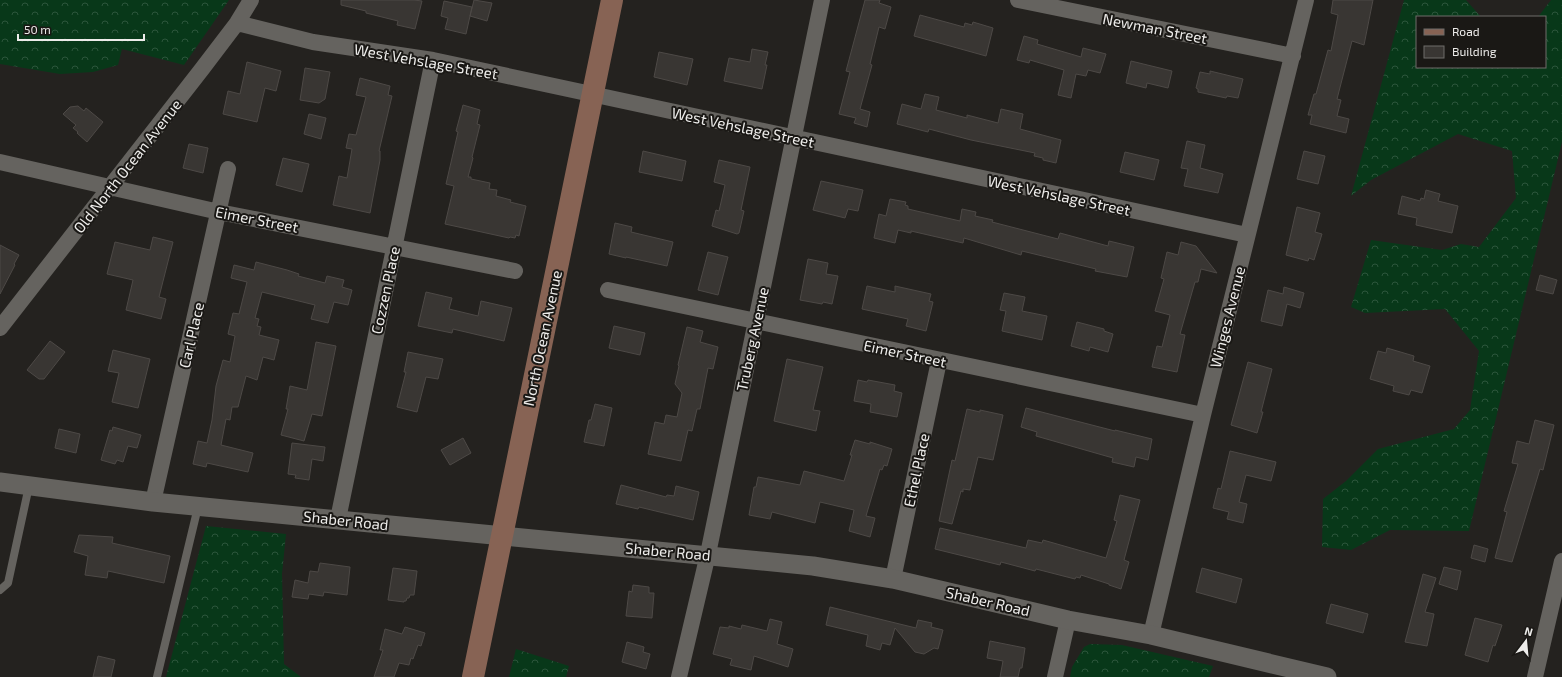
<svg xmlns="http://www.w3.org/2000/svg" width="1562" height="677" viewBox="0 0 1562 677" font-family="'Exo 2',sans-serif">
<defs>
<pattern id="forest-crowns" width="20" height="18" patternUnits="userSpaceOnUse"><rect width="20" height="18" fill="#083819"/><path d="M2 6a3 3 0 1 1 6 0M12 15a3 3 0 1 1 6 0" fill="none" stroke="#2c553b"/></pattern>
</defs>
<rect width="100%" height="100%" fill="#24221f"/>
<path fill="url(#forest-crowns)" d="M0,0H229L184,65L122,49L118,65L93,72L60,74L0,64Z
M1404,0H1466L1481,17H1417V67H1545V17H1538L1551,0H1562V142L1469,531L1390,530L1351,550L1322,547L1323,499L1346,481L1378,449L1454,429L1470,410L1479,351L1445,309L1365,313L1351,307L1371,240L1442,250L1461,244L1479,247L1516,198L1512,151L1458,134L1371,180L1351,196Z
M206,526L286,534L282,574L284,664L301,677H166Z
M1090,644L1122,645L1213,666L1209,677H1070L1072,667L1084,647Z
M516,649L569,666L566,677H509Z"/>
<path fill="#393633" stroke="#4d4946" d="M341,0H414L422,1L415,29L397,25L398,21L366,13V11L341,5Z
M474,0L492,3L487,21L470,16Z
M865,0H880L879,3L891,7L885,29L879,27L870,64L872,65L860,109L870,112L867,127L854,123L856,118L839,114L850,72L846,71Z
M1333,0H1373L1364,45L1352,41L1337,99L1341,100L1337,116L1349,119L1346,133L1310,124L1312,115H1308L1314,94H1316L1328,50L1331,51L1338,15L1331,13Z
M444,1L472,7L466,34L445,29L448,18L441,16Z
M920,15L964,27L965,23L972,25L973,22L993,28L986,56L914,36Z
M1024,36L1038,40L1037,44L1081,57L1083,48L1106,54L1100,73L1088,70L1086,76L1076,74L1071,98L1058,95L1064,70L1030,60L1029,63L1017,60Z
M752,49L768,52L765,65H767L762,89L724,81L729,58L750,62Z
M659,52L693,59L687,85L654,77Z
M1131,61L1172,71L1168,88L1147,83L1146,88L1126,83Z
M247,62L281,71L276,91L265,88L257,122L223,114L228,91L240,94Z
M305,68L330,72L325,99L319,103L300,100Z
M1210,71L1243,79L1238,98L1227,96L1226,98L1198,92V89L1196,88L1200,72L1210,74Z
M360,78L390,86L388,95L392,96L379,151H380V160L370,213L333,205L339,176L347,178L352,149L346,148L349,134L356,135L366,97L356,95Z
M925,94L939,97L936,110L967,118V115L998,123L1001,109L1023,114L1020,129L1061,140L1056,163L1043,160V158L1034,156L1035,153L971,140L929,129L928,132L897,124L902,104L921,109Z
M463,105L480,110L477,124L480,125L472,157L473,158L468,177H471V179L490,183L489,189L497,190L496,196L511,200L510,202L526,206L519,236L516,235L515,238L510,237L509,238L445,224L454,186L446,184L458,132L456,131Z
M78,106L84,111L86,108L103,122L87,142L77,133L78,132L73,128L76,125L63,114L70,107Z
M309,114L326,118L321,139L304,134Z
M1187,141L1205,145L1200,168L1223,174L1218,193L1184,186L1188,169L1181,168Z
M189,144L208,148L203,173L183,168Z
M643,151L686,161L682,181L639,172Z
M1304,151L1325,156L1318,184L1297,179Z
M1125,152L1159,160L1154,180L1120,172Z
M283,158L309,164L302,192L276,185Z
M719,160L750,167L741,210L744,211L739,233L737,234L712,226L716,210L719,211L725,185L714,182Z
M821,181L863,190L858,211L848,209L845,218L813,210Z
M1426,190L1440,194L1438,201L1458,206L1452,233L1416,225L1417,218L1398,214L1402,196L1420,201L1421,198L1424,199Z
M890,199L906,202L905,205L908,206V209L960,221L962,209L976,212L975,216L993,220L992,222L1058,239L1060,233L1108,246L1109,241L1134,247L1127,277L1095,271L1096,269L1022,251L1021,255L964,238L963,243L911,231V233L898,230L895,243L874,238L879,214L886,216Z
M1297,207L1320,213L1315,232L1322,234L1314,260L1309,258L1308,261L1286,255Z
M615,223L632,227L631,232L673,242L667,266L626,257V258L609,254Z
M153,237L173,242L159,297L166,299L161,319L126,310L133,280L107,274L115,242L150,250Z
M1181,242L1196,246L1217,273L1201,269L1198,282H1195L1180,334L1185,335L1177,372L1152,367L1157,346L1162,347L1170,315L1155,311L1164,279L1161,278L1167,252L1178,255Z
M0,245L19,255L14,264L15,265L0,294Z
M708,252L728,257L718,295L698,290Z
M808,259L828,263L826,274L838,276L832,304L823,302L822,304L800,300Z
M256,262L287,270L299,274L298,276L325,283L327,276L344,280L342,287L352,290L348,305L334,302L328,323L311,319L315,305L262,292L255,318L259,319L257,326L261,327L259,335L279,340L274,360L263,357L257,380L246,376L238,407H232L230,420L226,419L221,445L253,453L248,472L207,463L206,467L193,464L198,441L207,443L212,420L216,386L223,360L230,362L235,336L228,334L233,313L239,314L247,282L231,278L234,265L254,270Z
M1540,275L1557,280L1553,294L1536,290Z
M867,286L895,292V286L931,294L929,301L933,302L926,331L906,326L908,319L862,309Z
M1284,287L1304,293L1300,308L1287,304L1282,326L1261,321L1268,290L1283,294Z
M426,292L452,298L449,309L478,316L481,301L512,308L504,341L453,329L452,333L418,326Z
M1004,293L1025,297L1022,311L1047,316L1042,340L1002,331L1006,311L1000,310Z
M1077,322L1104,329V331L1113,334L1108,352L1090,347L1089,351L1071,346Z
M614,326L645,333L640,355L609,348Z
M687,327L703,331L700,342L718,347L713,369L708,368L700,409H697L692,431L688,430L681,461L648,454L655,422L664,424L666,415L677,417L682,393L675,384L679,366L678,365Z
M50,341L65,352L44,379H39L27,370Z
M316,342L336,346L322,416L312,414L304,441L281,435L288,409H286L290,386L307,390Z
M1387,348L1414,356L1413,361L1430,366L1422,393L1411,390L1409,395L1393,391L1394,386L1370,379L1378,351L1386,353Z
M113,350L150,359L138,408L112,402L119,373L108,371Z
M408,352L443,359L438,379L426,377L417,412L397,407L406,372H404Z
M787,359L823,367L813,410L820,411L816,431L774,421Z
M1248,362L1272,369L1261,412H1263L1257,433L1231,425Z
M858,380L867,382L868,380L895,385L894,391L902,393L897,417L870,412L871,404L854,401Z
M595,404L612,408L604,446L584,442L589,420H591Z
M1026,408L1115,431V430L1152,439L1148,460L1136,457L1134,467L1112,462L1113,458L1036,436L1037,432L1021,427Z
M967,409L980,412V410L1003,415L993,460L978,457L970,490L963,489V492L961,491L952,524L939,521L952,460L955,461Z
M1535,420L1554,425L1543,470L1540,469L1512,562L1495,558L1507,512L1504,511L1518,464L1512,463L1517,441L1529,444Z
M113,427L141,435L137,448L128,446L123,462L117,460L115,464L101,460L110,430L112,431Z
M59,429L80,434L76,453L55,448Z
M463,438L471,453L450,465L441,450Z
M855,440L870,444V442L892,449L887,466L884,465L882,470L880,469L866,516L875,518L870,537L849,531L854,510L820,502L815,523L772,512L770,519L749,515L754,487H756L758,477L800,485L804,471L844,481L852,455H850Z
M292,443L325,447L323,461L312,459L309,480L295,478L296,475L288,474Z
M1230,451L1276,462L1271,481L1246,475L1239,502L1247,504L1243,523L1227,519L1229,512L1213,508L1218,488L1221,489Z
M621,485L666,497L667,495L674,496L676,486L699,492L693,520L639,507L638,509L616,504Z
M1120,495L1140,500L1124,560L1129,562L1121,589L1109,585V584L1081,575L1080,578L1076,577L1075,579L1036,569L1035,571L1001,562L1000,565L935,549L940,528L1026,548L1028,540L1042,543L1043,540L1106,558L1117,521L1114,520Z
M79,535L113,537L112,543L170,556L164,583L108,571L107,578L85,575L88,556L74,552Z
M1474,545L1488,549L1485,562L1471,558Z
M320,563L350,567L347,595L324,592L323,596L309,594L308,599L292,597L295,580L308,583L310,571L318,572Z
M1444,567L1461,571L1457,590L1439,584Z
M393,568L417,571L414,595H410L409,598H407L406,601H404V602L388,600Z
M1202,568L1242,579L1236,603L1196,592Z
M1423,574L1436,578L1425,612L1434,614L1427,646L1405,642Z
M633,585L649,587V593H654L652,618L626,616L629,591L632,592Z
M1331,604L1368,614L1363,633L1326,623Z
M830,607L916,628L918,620L932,623L931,627L943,630L938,649L934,648L924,654L915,652L895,628L890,645L882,643L880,650L866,646L868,635L826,625Z
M1475,618L1502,625L1495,646L1493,645L1488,662L1465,655Z
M770,619L782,622L777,644L793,649L788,667L754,656L751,670L730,665L732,659L713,654L720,627L729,628V626L741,629L742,625L767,631Z
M405,627L425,633L421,646L418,645L413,659L411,658L409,665L399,663L394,677H374L383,650H380L385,629L402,634Z
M990,641L1025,648L1022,668H1020L1018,677H1000L1003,661L987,658Z
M627,642L644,647L643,652L650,654L646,669L622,662Z
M98,656L115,660L111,677H93Z"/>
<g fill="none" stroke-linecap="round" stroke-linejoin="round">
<path stroke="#65635f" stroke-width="8" d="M0,590L8,583L29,486
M157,677L198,507"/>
<path stroke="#65635f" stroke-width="16" d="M1018,0L1293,56
M237,23L313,42L433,60L1247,235
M0,162L219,212L515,271
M608,290L1203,415
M0,328L202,69L237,23L251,0
M153,502L228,169
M338,519L433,60
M893,579L939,361
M1151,635L1203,415L1306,0
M679,677L708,554L822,0
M1055,677L1068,620
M1535,677L1562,561"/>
<path stroke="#65635f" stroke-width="19" d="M0,482L153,502L813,566L893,579L1068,620L1151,635L1327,677"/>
<path stroke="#876354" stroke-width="22" d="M473,677L612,0"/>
</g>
<g text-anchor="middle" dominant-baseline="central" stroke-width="4" stroke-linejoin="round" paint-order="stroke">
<g font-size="15" fill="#edecea" stroke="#1a1815">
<text transform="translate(1155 28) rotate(11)">Newman Street</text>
<text transform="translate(426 61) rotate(10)">West Vehslage Street</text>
<text transform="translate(743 127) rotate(12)">West Vehslage Street</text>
<text transform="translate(127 166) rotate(-52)">Old North Ocean Avenue</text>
<text transform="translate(1059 195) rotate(12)">West Vehslage Street</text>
<text transform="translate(257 219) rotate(11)">Eimer Street</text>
<text transform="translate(385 290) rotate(-78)">Cozzen Place</text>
<text transform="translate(1227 317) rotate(-76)">Winges Avenue</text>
<text transform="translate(191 335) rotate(-77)">Carl Place</text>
<text transform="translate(542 338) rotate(-78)">North Ocean Avenue</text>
<text transform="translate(752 339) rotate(-78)">Truberg Avenue</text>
<text transform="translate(905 353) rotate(12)">Eimer Street</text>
<text transform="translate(916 470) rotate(-78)">Ethel Place</text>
<text transform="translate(346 520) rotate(6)">Shaber Road</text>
<text transform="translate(668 551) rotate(5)">Shaber Road</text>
<text transform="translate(988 601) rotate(13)">Shaber Road</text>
</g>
</g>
<rect x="1416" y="16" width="130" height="52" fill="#1a1815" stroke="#6e6d6a"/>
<rect x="1424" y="29" width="20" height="6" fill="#876354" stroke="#6e6d6a"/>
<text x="1452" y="36" font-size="12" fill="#edecea">Road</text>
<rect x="1424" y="46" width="20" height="12" fill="#393633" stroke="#6e6d6a"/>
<text x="1452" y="56" font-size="12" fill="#edecea">Building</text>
<g transform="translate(1526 641) rotate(16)" stroke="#1a1815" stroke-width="3" paint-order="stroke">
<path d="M0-3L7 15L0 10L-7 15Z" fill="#edecea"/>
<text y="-6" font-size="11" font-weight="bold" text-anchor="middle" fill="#edecea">N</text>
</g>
<path d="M18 34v6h126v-6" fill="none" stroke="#edecea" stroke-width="2"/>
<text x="24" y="34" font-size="12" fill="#edecea" stroke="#1a1815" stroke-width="3" paint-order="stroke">50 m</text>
</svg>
